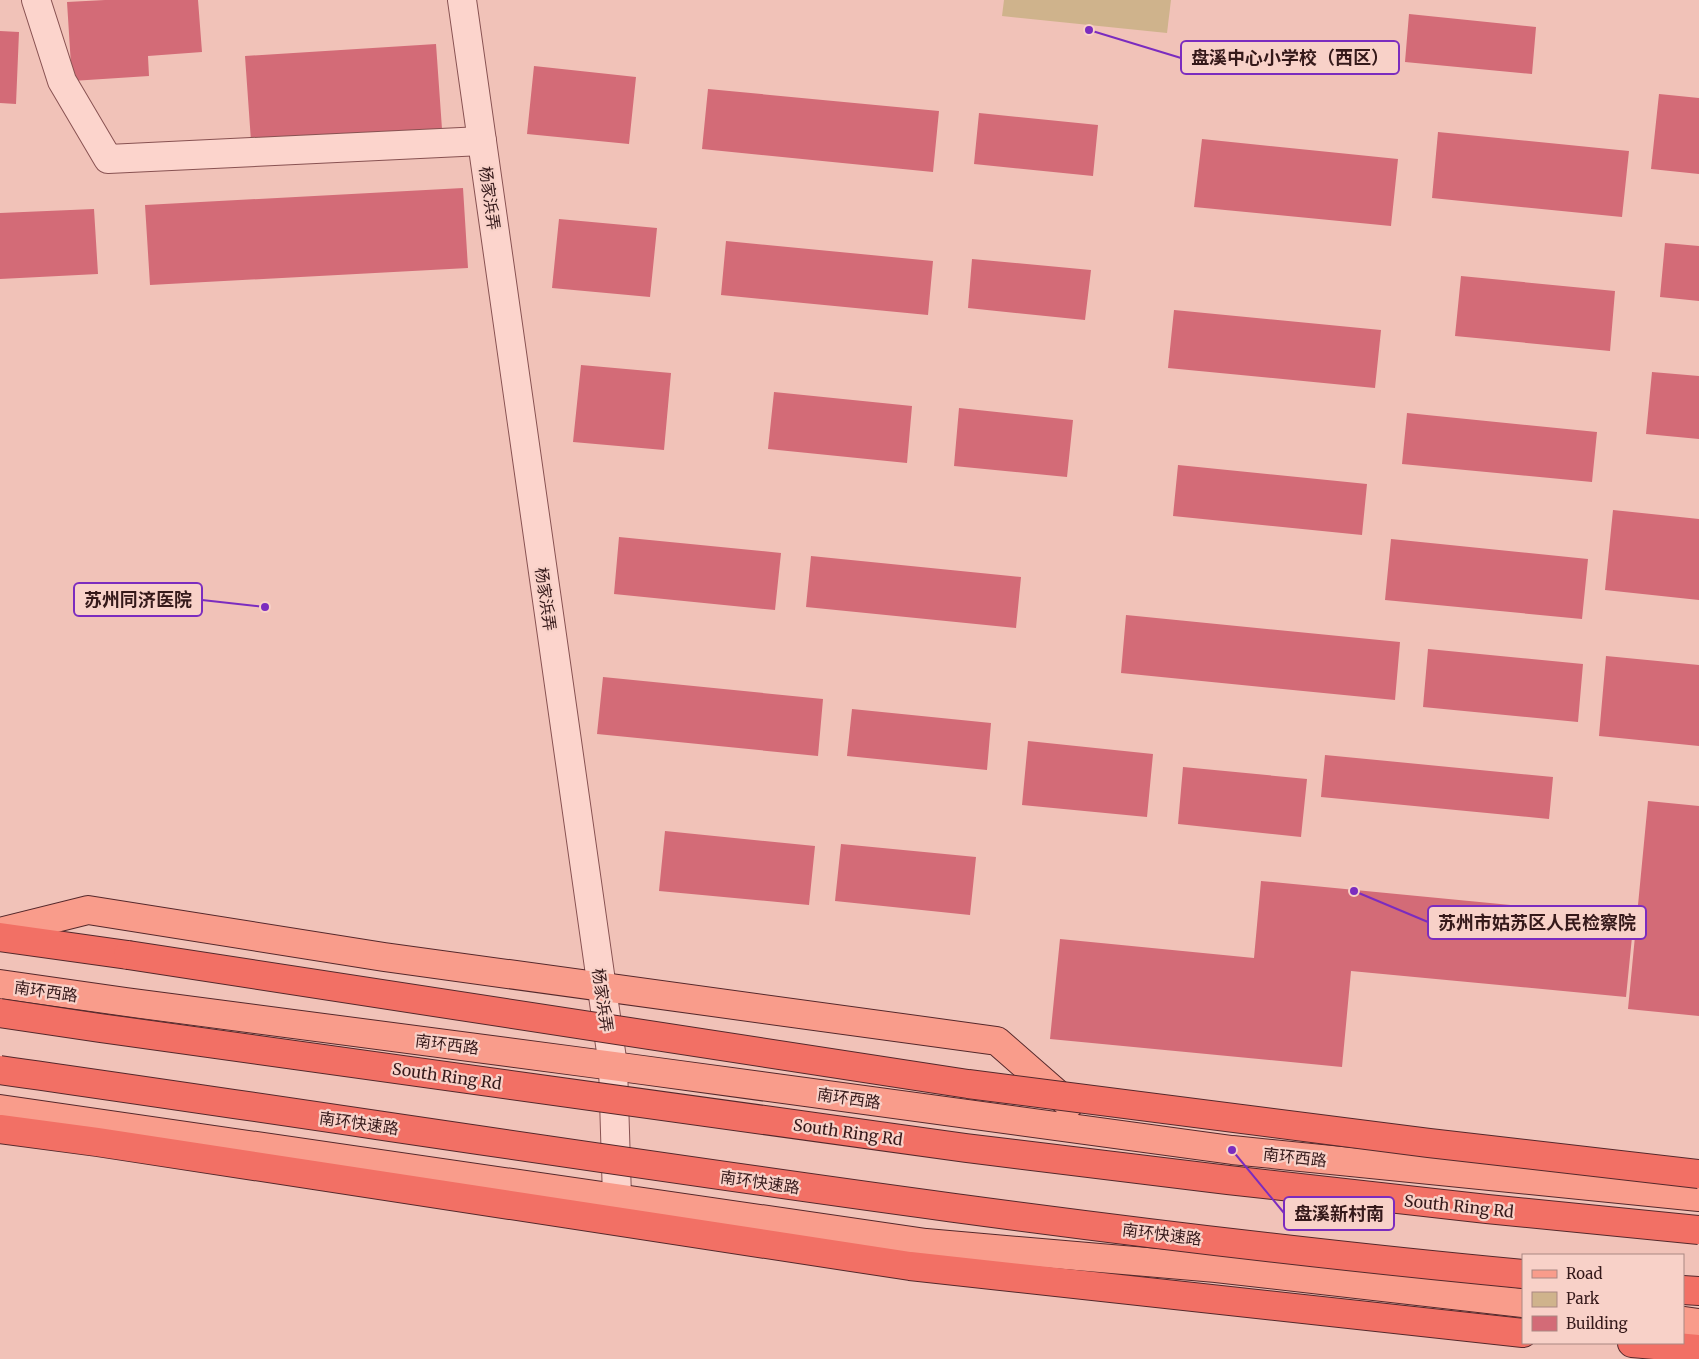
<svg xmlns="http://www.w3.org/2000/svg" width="1699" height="1359" viewBox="0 0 1699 1359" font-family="Merriweather,'Noto Sans SC',serif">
<rect width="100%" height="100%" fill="#f1c2b8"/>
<path fill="#cfb38c" d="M1004,0H1171L1167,33L1002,16Z"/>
<path fill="#d36b77" d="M105,0H198L202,52L148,56L149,76L72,81L67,2Z
M1409,14L1536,27L1532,74L1405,62Z
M0,31L19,32L16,104L0,103Z
M436,44L442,129L251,141L245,56Z
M534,66L636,77L629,144L527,134Z
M708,89L939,111L933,172L702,149Z
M1659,94L1699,98V174L1651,169Z
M979,113L1098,125L1093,176L974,164Z
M1438,132L1629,151L1622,217L1432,198Z
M1202,139L1398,159L1391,226L1194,207Z
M463,188L468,268L150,285L145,205Z
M94,209L98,274L0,279V213Z
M559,219L657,228L650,297L552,288Z
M726,241L933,261L928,315L721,295Z
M1665,243L1699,246V301L1660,297Z
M972,259L1091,270L1085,320L968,308Z
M1461,276L1615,291L1610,351L1455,336Z
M1174,310L1381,330L1375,388L1168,368Z
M581,365L671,373L664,450L573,442Z
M1652,372L1699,376V439L1646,434Z
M774,392L912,406L907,463L768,449Z
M959,408L1073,420L1067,477L954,466Z
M1407,413L1597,432L1592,482L1402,464Z
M1178,465L1367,484L1362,535L1173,516Z
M1613,510L1699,519V600L1605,590Z
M619,537L781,553L775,610L614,594Z
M1391,539L1588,559L1582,619L1385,600Z
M811,556L1021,577L1016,628L806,607Z
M1126,615L1400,642L1395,700L1121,673Z
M1428,649L1583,664L1578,722L1423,707Z
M1606,656L1699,665V746L1599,736Z
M603,677L823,699L818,756L597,734Z
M852,709L991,723L987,770L847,756Z
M1028,741L1153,754L1147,817L1022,805Z
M1325,755L1553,777L1549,819L1321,797Z
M1183,767L1307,779L1301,837L1178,824Z
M1648,801L1699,806V1016L1628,1009Z
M665,831L815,846L809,905L659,891Z
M841,844L976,857L970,915L835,901Z
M1261,881L1634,917L1626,997L1351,971L1342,1067L1050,1039L1060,939L1254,958Z"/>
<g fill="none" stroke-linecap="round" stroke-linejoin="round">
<defs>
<path id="minor" d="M36,0L62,81L108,159L482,141"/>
<path id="tertiary" d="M462,0L613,1066L617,1198"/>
<path id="primary" d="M0,932L88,910L384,957L997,1041L1069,1104
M0,984L126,1002L613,1066L1232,1150L1699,1197
M0,1109L926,1243L1216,1268L1523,1303
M1683,1321L1699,1323"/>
<path id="trunk" d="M0,937L128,955
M0,1129L97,1142L910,1266L1523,1333
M1683,1290L1699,1291
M1632,1343L1699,1349"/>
</defs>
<use href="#minor" stroke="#885252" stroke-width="30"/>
<use href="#tertiary" stroke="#885252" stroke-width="30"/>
<use href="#primary" stroke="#55282b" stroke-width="30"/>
<use href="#trunk" stroke="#55282b" stroke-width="30"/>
<use href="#minor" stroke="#fcd4cc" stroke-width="28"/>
<use href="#tertiary" stroke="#fcd4cc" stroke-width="28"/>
<use href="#primary" stroke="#f99c8b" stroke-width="28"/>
<use href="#trunk" stroke="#f27065" stroke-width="28"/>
<defs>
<path id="trunk-bridge" d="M128,955L968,1084L1429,1143L1699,1174
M0,1013L100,1028L966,1148L1228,1180L1487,1209L1699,1230
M0,1070C507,1142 1013,1226 1523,1274"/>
</defs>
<use href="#trunk-bridge" stroke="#55282b" stroke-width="30" stroke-linecap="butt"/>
<use href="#trunk-bridge" stroke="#f27065" stroke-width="28"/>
</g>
<g text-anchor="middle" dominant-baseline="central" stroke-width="4.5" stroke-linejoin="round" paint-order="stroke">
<g font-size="16" fill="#35191a" stroke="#f8d1c8">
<text transform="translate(490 198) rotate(82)">杨家浜弄</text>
<text transform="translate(546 599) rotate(82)">杨家浜弄</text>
<text transform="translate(46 991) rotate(8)">南环西路</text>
<text transform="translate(603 1000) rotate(82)">杨家浜弄</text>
<text transform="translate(447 1044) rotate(7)">南环西路</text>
<text transform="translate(447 1076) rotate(8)">South Ring Rd</text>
<text transform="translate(849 1098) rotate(8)">南环西路</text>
<text transform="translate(359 1123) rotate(8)">南环快速路</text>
<text transform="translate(848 1132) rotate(8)">South Ring Rd</text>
<text transform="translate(1295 1157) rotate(6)">南环西路</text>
<text transform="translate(760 1182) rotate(8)">南环快速路</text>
<text transform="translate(1459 1206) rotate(6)">South Ring Rd</text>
<text transform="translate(1162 1234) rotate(7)">南环快速路</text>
</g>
</g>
<path fill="none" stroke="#7b2cbf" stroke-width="2" d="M1089 30L1181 58M265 607L202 600M1354 891L1428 922M1232 1150L1284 1213"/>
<g fill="#7b2cbf" stroke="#f8d1c8" stroke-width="2">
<circle cx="1089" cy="30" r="5"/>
<circle cx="265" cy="607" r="5"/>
<circle cx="1354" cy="891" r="5"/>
<circle cx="1232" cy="1150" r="5"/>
</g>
<g fill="#f8d1c8" stroke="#7b2cbf" stroke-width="2">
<rect x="1181" y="41" width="218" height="33" rx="5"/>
<rect x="74" y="583" width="128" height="33" rx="5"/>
<rect x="1428" y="906" width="218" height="33" rx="5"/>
<rect x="1284" y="1197" width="110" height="33" rx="5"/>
</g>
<g font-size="18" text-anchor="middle" font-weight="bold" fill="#35191a">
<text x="1290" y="64">盘溪中心小学校（西区）</text>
<text x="138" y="606">苏州同济医院</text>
<text x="1537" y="929">苏州市姑苏区人民检察院</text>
<text x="1339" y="1220">盘溪新村南</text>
</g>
<rect x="1522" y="1254" width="162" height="90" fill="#f8d1c8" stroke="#aa8782"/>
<rect x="1532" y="1270" width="25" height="8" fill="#f99c8b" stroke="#aa8782"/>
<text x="1566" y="1279" font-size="15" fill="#35191a">Road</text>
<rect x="1532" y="1292" width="25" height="15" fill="#cfb38c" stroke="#aa8782"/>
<text x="1566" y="1304" font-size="15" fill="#35191a">Park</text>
<rect x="1532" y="1316" width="25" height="15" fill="#d36b77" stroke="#aa8782"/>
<text x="1566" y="1329" font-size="15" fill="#35191a">Building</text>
</svg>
